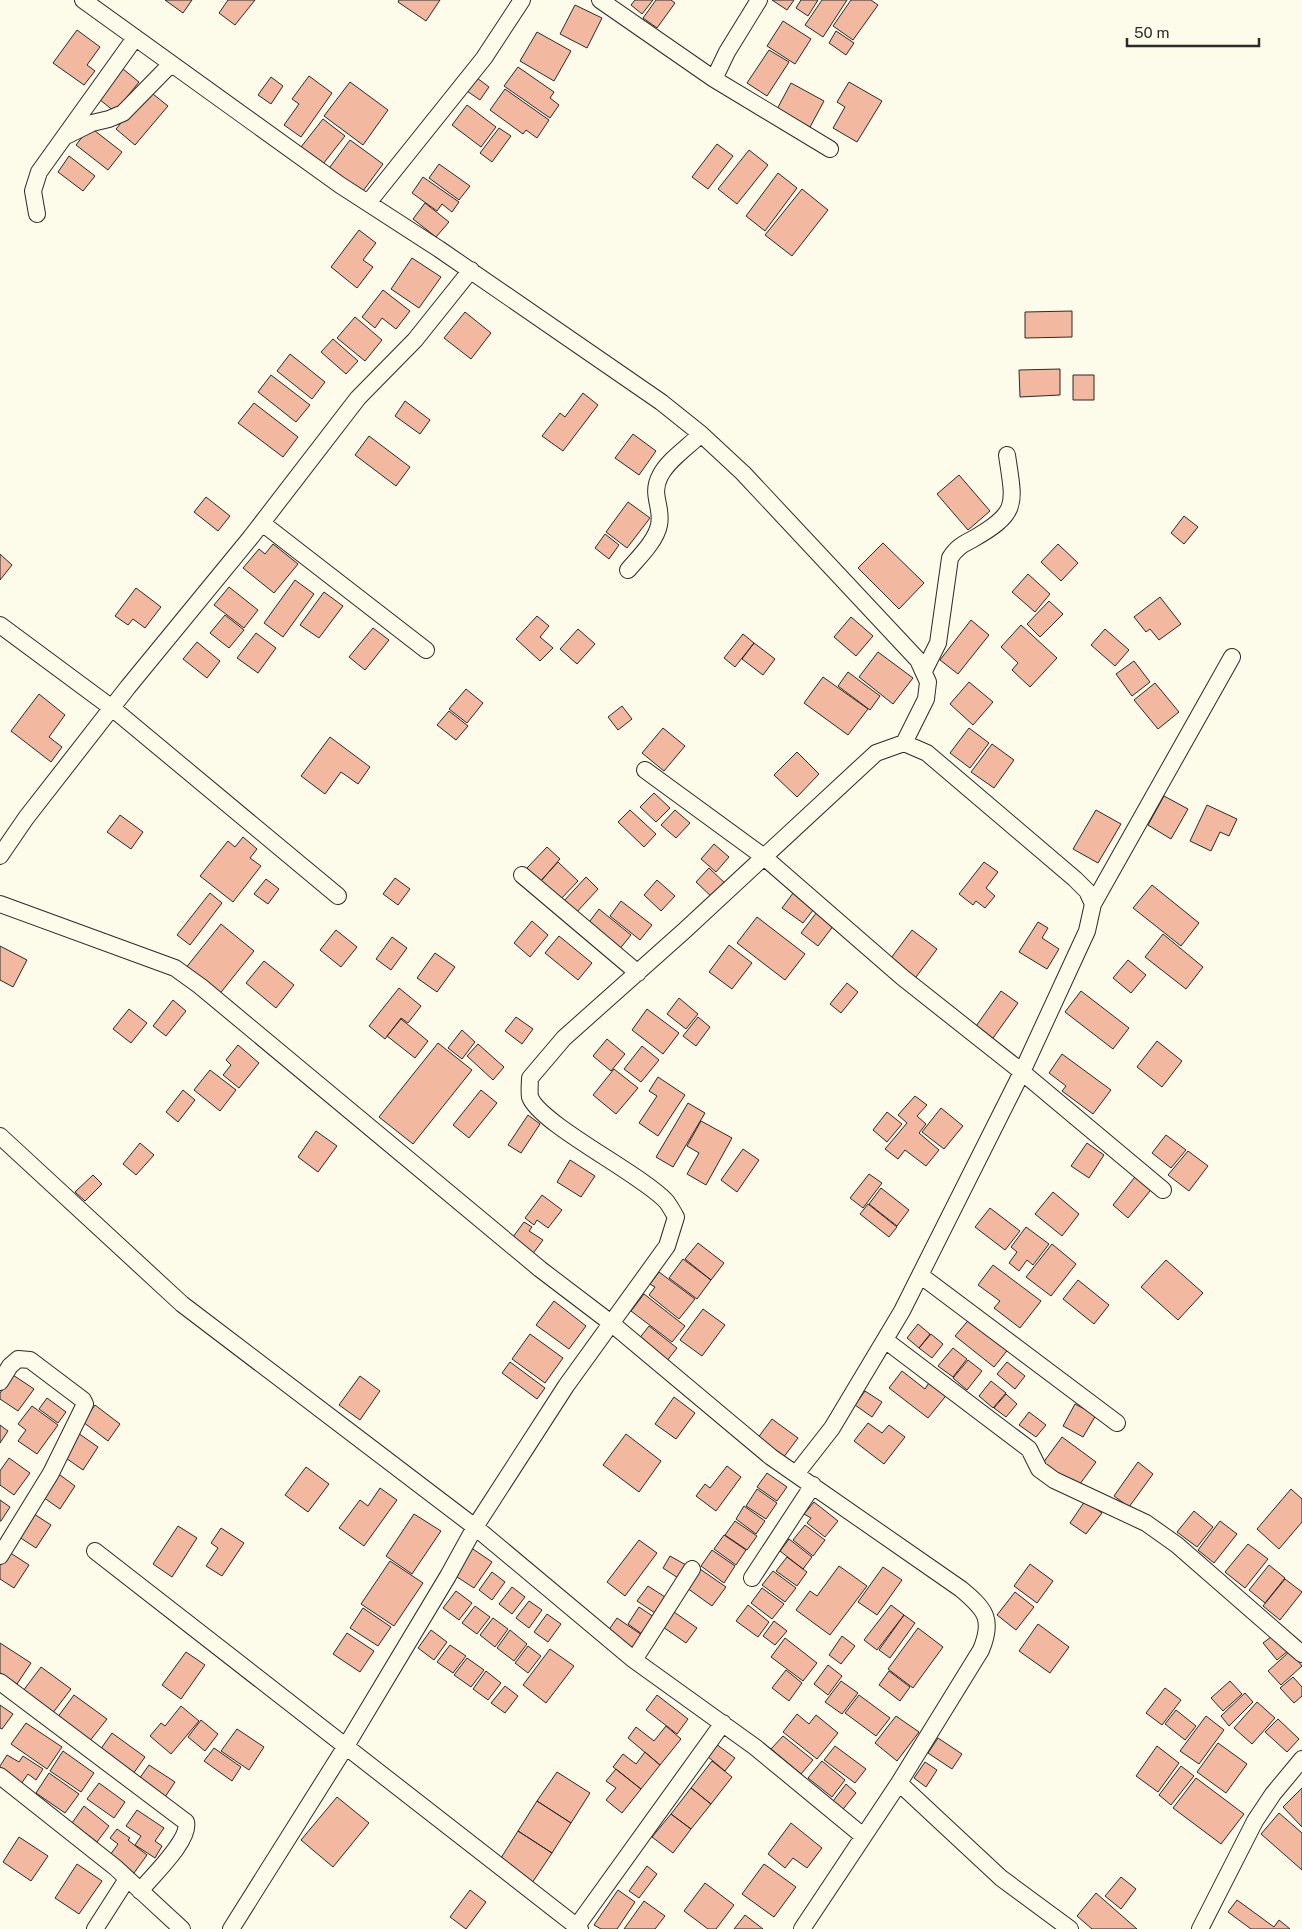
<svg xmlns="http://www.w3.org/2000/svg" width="1302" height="1929" viewBox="0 0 1302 1929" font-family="'Public Sans',sans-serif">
<rect width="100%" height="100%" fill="#fdfbea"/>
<path fill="#f2b8a0" stroke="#2b2b2b" d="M165,0H192L183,13Z
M228,0H255L235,25L219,13Z
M399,0H440L426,21L398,2Z
M635,0H653L642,14L631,5Z
M656,0H671L675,3L657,28L643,18Z
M772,0H794L787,10Z
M801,0H818L808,16L796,8Z
M822,0H847L823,37L805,25Z
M851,0H871L878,5L853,40L833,26Z
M575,5L602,18L587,48L560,34Z
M783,21L811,39L795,64L767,46Z
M77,30L100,47L87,65L95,71L84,85L53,63Z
M836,31L854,43L846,55L829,43Z
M537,32L571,51L554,81L520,61Z
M769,50L789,62L767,96L747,83Z
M518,67L554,92L550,98L559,105L550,118L504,86Z
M123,69L139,82L115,112L99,99Z
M473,75L489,87L480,100L464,89Z
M309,76L332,93L301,137L284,125L299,104L292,99Z
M271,77L283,86L271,104L258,95Z
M350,82L388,110L363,145L324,116Z
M849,82L882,101L857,142L833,128L845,107L837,102Z
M791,83L824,101L809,129L776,111Z
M505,89L549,120L537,138L526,130L523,134L490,110Z
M148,90L168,106L135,145L116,129Z
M467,105L496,127L481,147L452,125Z
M323,119L345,136L323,164L301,147Z
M90,127L122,152L108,170L76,145Z
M499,128L511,136L492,162L480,153Z
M350,140L383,164L360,195L327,171Z
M717,144L733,156L708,189L692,177Z
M749,150L768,165L737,204L718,189Z
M69,156L95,176L83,191L58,172Z
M439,164L470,186L459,200L429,178Z
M778,173L797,188L765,231L746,216Z
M423,177L459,202L452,212L442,204L437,211L412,193Z
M802,189L828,210L792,256L765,235Z
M425,203L449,222L436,237L413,219Z
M359,230L376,243L363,260L373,267L357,288L331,267Z
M412,258L441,277L419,308L391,289Z
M383,290L410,311L396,329L382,318L375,328L362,317Z
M1072,311V337L1025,338V312Z
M465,312L491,333L471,359L444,338Z
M355,317L382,340L365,361L337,338Z
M333,339L358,361L346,374L321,352Z
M290,354L325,382L312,399L277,371Z
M1060,369V395L1020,397L1019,370Z
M271,375L310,405L296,422L258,392Z
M1073,375H1094V400H1073Z
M583,393L598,405L563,451L542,436L560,413L565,417Z
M405,401L430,420L420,434L395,416Z
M254,403L298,437L283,457L238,423Z
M633,434L656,451L639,475L615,458Z
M369,436L410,467L396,486L355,455Z
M959,475L990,511L968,530L937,494Z
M206,497L230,516L218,531L194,512Z
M628,502L650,518L627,548L606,532Z
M1184,516L1198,527L1184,544L1171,533Z
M605,534L619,545L609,559L595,548Z
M883,543L924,583L899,609L858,568Z
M273,544L298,564L274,593L243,568L259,549L265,554Z
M1058,544L1078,563L1061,581L1041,562Z
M0,554L12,565L0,580Z
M1028,574L1050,594L1035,612L1012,592Z
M295,580L314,594L283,637L264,623Z
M229,587L258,610L244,628L214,605Z
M136,588L161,607L145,628L133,619L128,625L115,616Z
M324,592L343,606L319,638L300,625Z
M1160,597L1181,624L1159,640L1150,629L1146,632L1134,617Z
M1049,601L1063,614L1040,637L1027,624Z
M225,615L244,630L229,648L210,633Z
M537,616L549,626L540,637L553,648L540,661L516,639Z
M851,617L873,636L856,656L834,637Z
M971,620L989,635L958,674L940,660Z
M1021,625L1057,658L1030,687L1012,670L1018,663L1001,647Z
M373,628L389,640L365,670L349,657Z
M578,629L595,644L577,664L560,649Z
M1105,629L1129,650L1115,666L1091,645Z
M256,633L276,648L258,673L237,658Z
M743,634L754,643L735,667L724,658Z
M197,642L220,661L207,678L183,659Z
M754,643L775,659L763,675L742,659Z
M878,652L913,678L893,704L859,677Z
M1134,661L1150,682L1132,696L1116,674Z
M848,672L880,696L870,710L838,686Z
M823,677L868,709L848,735L804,703Z
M969,682L993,702L973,725L950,704Z
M1155,683L1179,712L1158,729L1134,700Z
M466,689L483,703L467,723L449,709Z
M39,694L65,715L49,737L62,747L51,762L11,731Z
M622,706L632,719L618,730L608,717Z
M449,711L468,726L456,740L437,725Z
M663,728L685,746L664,771L642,753Z
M969,728L989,743L970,768L950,753Z
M330,737L370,767L358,784L341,772L325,794L301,776Z
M992,744L1014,760L994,788L971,772Z
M797,752L819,774L797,797L774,775Z
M654,793L670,808L656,822L640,807Z
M1164,796L1188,809L1171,839L1148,825Z
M1207,805L1237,819L1229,836L1220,832L1211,851L1190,841Z
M630,810L656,834L644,847L618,822Z
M675,810L690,823L676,838L661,825Z
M1096,810L1121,824L1098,863L1073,849Z
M120,815L143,832L131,849L107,832Z
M243,837L257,849L250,858L261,866L233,902L200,876L228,841L235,847Z
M714,844L729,857L716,872L701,859Z
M547,847L560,859L540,882L526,869Z
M558,862L578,881L559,901L539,883Z
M984,862L998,872L986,888L995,896L985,908L976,901L973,905L959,894Z
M709,868L727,885L714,899L696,882Z
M586,877L598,889L575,914L562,903Z
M395,878L410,889L398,905L383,894Z
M266,879L279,889L268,904L254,894Z
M657,880L675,896L661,911L644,895Z
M1152,885L1199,923L1181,946L1133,908Z
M796,889L817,905L803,923L782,908Z
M210,893L222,903L190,945L177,935Z
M621,901L652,925L640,940L610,916Z
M599,909L631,935L618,951L587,925Z
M817,912L834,925L818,946L801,933Z
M757,917L805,954L785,980L737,943Z
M532,921L548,935L530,957L514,943Z
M1038,922L1048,928L1042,938L1059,949L1047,969L1019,952Z
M221,924L254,951L218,996L185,969Z
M336,930L357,947L341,967L320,950Z
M912,930L937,949L913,981L888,962Z
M1163,934L1203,967L1186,989L1145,957Z
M559,936L592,963L578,980L545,953Z
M392,937L407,948L391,970L376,959Z
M729,945L752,963L732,989L709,972Z
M0,946L27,960L13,987L0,980Z
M435,953L455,967L437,992L417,978Z
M1128,960L1146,975L1131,993L1113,978Z
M264,961L294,985L276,1008L246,983Z
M847,983L858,992L841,1013L830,1004Z
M399,988L421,1006L408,1023L401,1018L385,1039L369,1026Z
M1001,991L1018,1003L991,1041L974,1029Z
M1081,991L1129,1028L1113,1049L1065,1012Z
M679,998L698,1014L686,1029L667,1014Z
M173,1000L186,1011L166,1036L153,1026Z
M129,1009L147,1023L131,1043L113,1029Z
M647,1009L679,1033L663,1054L632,1030Z
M516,1017L533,1029L522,1044L505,1031Z
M698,1017L710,1027L696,1046L683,1036Z
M401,1019L428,1041L415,1058L387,1036Z
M462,1030L475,1042L462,1059L448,1048Z
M607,1039L625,1054L611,1071L593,1056Z
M1157,1041L1182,1061L1162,1087L1137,1067Z
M438,1043L472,1070L413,1144L379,1117Z
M478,1044L504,1067L493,1080L467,1056Z
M238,1045L259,1063L239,1088L223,1075L231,1065L226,1060Z
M642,1046L659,1060L641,1082L624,1069Z
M1062,1054L1111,1090L1093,1114L1062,1091L1066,1086L1049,1073Z
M614,1069L638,1088L616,1114L593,1095Z
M210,1070L236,1090L220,1111L194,1090Z
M658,1077L685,1095L658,1136L639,1123L657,1096L649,1091Z
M183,1090L195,1100L178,1122L166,1112Z
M481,1090L497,1103L469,1138L453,1125Z
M915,1096L927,1105L917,1116L926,1124L919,1133L939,1150L926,1166L905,1150L898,1159L885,1149L907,1123L898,1115Z
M688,1103L705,1113L673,1167L656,1157Z
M941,1108L963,1126L944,1149L922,1132Z
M887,1112L902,1124L887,1142L873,1130Z
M528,1115L540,1124L521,1153L508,1145Z
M701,1121L732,1138L706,1185L687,1174L699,1153L687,1146Z
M316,1131L337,1146L318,1172L298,1157Z
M1166,1135L1186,1150L1171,1168L1152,1153Z
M140,1143L154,1155L136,1175L123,1164Z
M1087,1143L1104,1155L1089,1178L1071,1166Z
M743,1149L759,1160L737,1192L721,1180Z
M1188,1151L1208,1166L1189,1191L1168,1175Z
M570,1160L595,1176L581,1197L557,1182Z
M1138,1173L1154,1186L1128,1218L1113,1205Z
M869,1174L882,1183L863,1208L850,1198Z
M93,1175L102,1184L85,1201L75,1192Z
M881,1188L909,1210L897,1226L869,1204Z
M1053,1192L1079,1214L1062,1236L1035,1214Z
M542,1195L562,1210L548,1228L537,1220L534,1225L525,1218Z
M868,1204L897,1227L889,1237L860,1214Z
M990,1208L1020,1231L1005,1250L975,1227Z
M524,1222L532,1227L529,1231L543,1240L531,1256L510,1241Z
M1026,1227L1049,1244L1033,1265L1027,1260L1019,1271L1009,1263L1017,1252L1011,1247Z
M698,1243L724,1263L711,1280L685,1259Z
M1052,1244L1076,1264L1051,1296L1026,1277Z
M683,1259L711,1280L697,1299L669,1278Z
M1166,1260L1203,1293L1178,1320L1141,1287Z
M993,1265L1041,1301L1020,1328L994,1308L1000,1301L978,1285Z
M659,1272L695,1299L679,1319L649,1295L655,1287L650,1284Z
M1078,1280L1109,1305L1094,1324L1063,1299Z
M644,1294L685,1326L672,1342L631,1311Z
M554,1301L586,1326L569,1349L536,1325Z
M703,1309L725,1325L702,1356L680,1340Z
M972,1316L1010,1347L994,1367L955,1336Z
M918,1324L930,1334L919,1348L907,1338Z
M649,1326L677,1348L666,1362L638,1340Z
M530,1334L563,1358L545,1383L512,1359Z
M931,1334L943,1344L932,1358L919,1348Z
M953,1348L967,1359L953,1377L938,1366Z
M968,1360L982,1371L967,1390L953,1378Z
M510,1362L545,1388L537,1399L502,1373Z
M1007,1362L1025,1376L1015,1389L997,1374Z
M902,1371L925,1389L932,1378L949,1392L928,1418L889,1388Z
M13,1375L34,1389L18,1411L0,1399V1393Z
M360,1376L380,1391L360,1420L339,1405Z
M991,1381L1006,1393L993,1408L979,1396Z
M865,1391L882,1402L872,1417L855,1405Z
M1006,1394L1017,1404L1006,1417L994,1408Z
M674,1397L695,1413L676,1439L655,1424Z
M47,1398L66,1412L58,1423L39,1409Z
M1075,1404L1096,1415L1083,1437L1063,1426Z
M95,1405L120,1424L108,1441L83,1422Z
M32,1406L58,1425L37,1454L18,1441L26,1430L18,1424Z
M1029,1412L1046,1425L1036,1437L1019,1425Z
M772,1419L798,1438L783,1458L757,1439Z
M868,1423L882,1433L889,1425L905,1437L884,1464L854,1441Z
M0,1425L8,1431L0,1443Z
M78,1433L98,1447L83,1470L63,1456Z
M626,1434L661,1461L639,1492L603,1465Z
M1062,1437L1096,1462L1077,1488L1043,1463Z
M9,1458L30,1473L14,1495L0,1485V1471Z
M1138,1462L1153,1474L1129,1507L1114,1496Z
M727,1466L741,1477L716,1511L696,1496L705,1484L710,1488Z
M306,1467L329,1484L308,1512L285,1495Z
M56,1472L75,1486L60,1509L40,1495Z
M767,1473L787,1487L777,1501L757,1487Z
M380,1488L397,1500L364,1546L339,1528L360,1500L368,1506Z
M757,1489L777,1503L766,1519L746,1506Z
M1291,1489L1302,1499V1522L1279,1549L1257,1529Z
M0,1500L10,1507L1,1521H0Z
M1085,1501L1102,1513L1086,1534L1070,1523Z
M814,1502L838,1521L825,1537L807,1523L811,1518L804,1514Z
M744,1506L765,1521L756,1534L736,1519Z
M1194,1511L1213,1527L1197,1547L1177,1532Z
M31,1512L51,1525L36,1548L16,1535Z
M414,1514L441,1531L412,1574L386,1556Z
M735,1521L757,1536L747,1550L725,1535Z
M1220,1521L1237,1534L1214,1563L1198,1550Z
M805,1525L825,1540L813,1556L793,1540Z
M178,1526L197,1538L172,1577L153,1564Z
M221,1528L244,1543L222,1576L206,1566L218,1548L211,1543Z
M724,1535L746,1550L736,1565L714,1549Z
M789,1539L812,1557L803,1569L780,1551Z
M639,1540L657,1553L625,1596L607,1582Z
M1248,1544L1268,1559L1245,1588L1225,1572Z
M470,1547L492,1562L474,1588L451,1573Z
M712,1550L735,1566L724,1583L701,1566Z
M9,1552L29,1565L14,1588L0,1579V1565Z
M670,1556L686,1565L678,1578L663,1568Z
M787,1557L807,1572L797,1586L776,1571Z
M390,1561L423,1583L394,1626L361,1604Z
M1030,1564L1053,1581L1037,1603L1014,1586Z
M1269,1565L1285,1578L1265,1603L1249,1590Z
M839,1566L867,1586L830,1635L796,1610L810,1591L817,1596Z
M883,1567L902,1580L877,1615L858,1602Z
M700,1569L726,1587L712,1606L687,1588Z
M773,1571L796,1588L785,1602L762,1585Z
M492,1572L505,1582L492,1600L479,1590Z
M1285,1579L1302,1592L1280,1620L1263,1606Z
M648,1586L665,1597L655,1613L637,1601Z
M512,1587L525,1597L512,1614L499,1604Z
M762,1588L784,1604L772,1619L751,1603Z
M456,1591L472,1603L459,1620L443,1608Z
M1015,1592L1034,1607L1016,1630L997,1615Z
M529,1601L542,1610L529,1628L516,1618Z
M748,1605L769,1622L758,1637L736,1621Z
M891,1605L904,1615L877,1650L864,1640Z
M475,1606L490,1617L477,1634L462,1623Z
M639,1607L654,1617L642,1634L628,1624Z
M363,1608L391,1627L378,1646L350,1628Z
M674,1612L697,1628L686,1643L663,1627Z
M547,1614L561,1624L548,1642L534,1632Z
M904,1615L915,1623L890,1658L879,1650Z
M493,1618L508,1629L495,1647L480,1635Z
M617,1618L642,1635L631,1651L606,1634Z
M774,1621L787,1631L775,1645L763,1636Z
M1038,1624L1069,1647L1050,1673L1019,1651Z
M918,1628L943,1647L913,1688L888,1669Z
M431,1630L447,1642L434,1660L418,1648Z
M510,1630L527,1644L514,1661L497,1648Z
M347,1633L374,1651L360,1672L333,1654Z
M1275,1634L1289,1650L1277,1660L1263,1643Z
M842,1636L855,1646L841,1664L829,1655Z
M785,1638L817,1663L803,1681L771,1657Z
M0,1643L31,1663L17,1684L0,1673Z
M450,1645L466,1656L453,1673L437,1662Z
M528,1646L541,1656L528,1673L515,1663Z
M550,1649L574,1666L546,1703L523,1685Z
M1290,1651L1302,1666L1281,1685L1268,1671Z
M186,1652L205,1665L181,1699L162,1685Z
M467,1658L484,1670L471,1687L454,1675Z
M828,1665L842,1676L828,1695L814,1684Z
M41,1667L71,1689L52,1714L23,1691Z
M786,1670L802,1683L789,1701L772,1688Z
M486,1671L501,1683L488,1700L473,1689Z
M889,1671L910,1687L900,1701L879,1685Z
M1293,1677L1302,1687V1696L1294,1703L1280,1688Z
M841,1681L858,1693L842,1714L825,1702Z
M1230,1681L1242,1694L1223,1711L1211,1698Z
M505,1686L518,1696L505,1713L491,1703Z
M1165,1688L1181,1700L1162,1725L1146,1713Z
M1245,1693L1253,1702L1229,1726L1221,1716Z
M74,1695L107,1719L89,1742L57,1718Z
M657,1695L688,1719L677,1734L646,1710Z
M859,1695L890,1718L876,1736L845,1713Z
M1257,1702L1275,1718L1252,1744L1234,1728Z
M0,1705L13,1714L2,1729L0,1728Z
M181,1706L199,1721L171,1754L150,1736L161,1723L165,1726Z
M1176,1710L1196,1726L1185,1740L1165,1724Z
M797,1714L809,1724L816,1715L838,1733L817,1759L783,1732Z
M896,1716L919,1732L897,1761L875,1743Z
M1206,1716L1224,1730L1199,1764L1180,1751Z
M1278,1719L1299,1739L1287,1752L1265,1732Z
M201,1720L218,1734L205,1751L188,1737Z
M26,1723L62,1747L47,1769L11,1744Z
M666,1726L681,1739L660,1765L628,1738L636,1727L654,1741Z
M237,1729L264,1747L249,1770L221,1751Z
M112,1733L145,1757L133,1774L100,1750Z
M783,1736L813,1760L801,1774L771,1749Z
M938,1738L962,1754L952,1769L928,1753Z
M1218,1743L1247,1764L1226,1793L1197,1772Z
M716,1744L735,1758L725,1771L707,1756Z
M835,1746L866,1769L855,1783L824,1760Z
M1157,1746L1179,1763L1158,1792L1136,1776Z
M214,1748L241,1767L232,1781L204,1761Z
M63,1751L94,1773L81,1792L50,1771Z
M645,1752L660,1765L641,1789L613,1767L623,1754L636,1764Z
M7,1755L19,1762L23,1756L43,1769L36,1780L28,1774L21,1784L0,1770V1766Z
M712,1761L732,1777L711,1804L691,1788Z
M822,1761L845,1780L832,1797L808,1778Z
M925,1762L937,1770L926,1787L914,1778Z
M149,1765L175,1782L165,1797L139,1779Z
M1181,1766L1194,1776L1171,1805L1159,1795Z
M616,1769L641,1789L622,1813L606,1800L616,1788L606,1781Z
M557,1772L590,1793L571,1823L537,1801Z
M49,1773L79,1794L65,1813L36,1793Z
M1196,1778L1244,1814L1221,1844L1173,1808Z
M99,1783L125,1802L114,1818L87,1799Z
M846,1784L856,1793L840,1813L830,1805Z
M691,1788L711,1804L691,1829L671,1814Z
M1302,1788V1827L1283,1807Z
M337,1797L369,1823L333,1867L301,1840Z
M537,1801L571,1823L552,1853L518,1831Z
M84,1806L109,1826L97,1842L72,1823Z
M137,1810L164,1828L155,1841L162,1846L155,1858L135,1845L141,1836L126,1826Z
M1279,1813L1302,1833V1870L1261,1834Z
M671,1814L691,1829L673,1853L652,1837Z
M791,1823L822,1848L807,1868L793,1858L785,1868L768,1854Z
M117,1829L130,1838L128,1840L147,1855L134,1873L110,1855L118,1844L110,1838Z
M518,1831L552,1853L532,1883L499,1861Z
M19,1837L48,1856L31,1881L3,1862Z
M77,1864L102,1881L79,1914L55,1898Z
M764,1864L796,1887L774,1917L742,1894Z
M647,1866L657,1874L639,1898L629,1891Z
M1121,1877L1136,1889L1121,1909L1105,1896Z
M705,1883L734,1905L716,1929H708L684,1911Z
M470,1890L486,1902L466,1929L450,1917Z
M618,1890L635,1902L617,1929H601L594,1925Z
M1096,1893L1137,1929H1092L1077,1916Z
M1237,1900L1274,1927L1279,1920L1290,1929H1251L1228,1912Z
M644,1901L665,1916L655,1929H624Z
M745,1915L763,1929H734Z"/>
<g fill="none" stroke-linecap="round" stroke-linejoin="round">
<defs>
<path id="street" d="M83,0L340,185L439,249L661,402L701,434L743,473L918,660L928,682L926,699L904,743
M600,0L714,79
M759,0L727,52L714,79L830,149
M68,135L92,123L109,119L123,113L171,64
M368,203L484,58L522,0
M37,214L33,191L39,172L135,38
M262,523L426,650
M628,570C638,558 656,541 659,525C663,507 650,495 660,476C668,460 688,447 701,434
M0,625L112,708L338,896
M924,671L938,643L950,558C956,548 963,544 973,539C1020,512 1014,504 1007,455
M645,770L764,857L902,977L1022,1072L1163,1190
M0,856L26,818L128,687L251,537L358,398L415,340L471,270
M522,875L638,973
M0,904L175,968L200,986L540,1269L611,1323L771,1457L961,1589C985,1609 994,1619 981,1650L899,1783L802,1929
M1093,904L1232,657
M0,1136L182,1304L475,1527L634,1660L755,1747L863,1836
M920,1275L1117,1423
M885,1340L1029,1449L1039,1469L1054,1480L1146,1523L1177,1545L1302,1654
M0,1382L10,1366L18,1359L30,1360L83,1400L85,1404L51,1473L0,1556
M95,1551L580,1929
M752,1578L813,1485
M634,1660L692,1569
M0,1682L186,1822C191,1840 151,1877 140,1891
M0,1776L116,1868L182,1929
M899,1783L1001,1878L1070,1929
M577,1926L723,1723
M95,1929L127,1879
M231,1929L346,1746L448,1576L475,1527L566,1386L667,1246L676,1217C673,1212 670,1206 666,1201C641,1174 540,1124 530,1097C529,1091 530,1083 530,1078L564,1038L684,931L876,753L904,743L927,753L1075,879L1087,891L1093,904L1087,931L1022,1072L902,1311L832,1428L796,1474
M1200,1929L1255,1821L1273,1794L1302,1759"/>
</defs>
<use href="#street" stroke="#2b2b2b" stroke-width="18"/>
<use href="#street" stroke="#fdfbea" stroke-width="16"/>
</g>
<path d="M1127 38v8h132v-8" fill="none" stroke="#2b2b2b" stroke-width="2.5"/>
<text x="1134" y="38" font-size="15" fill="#2b2b2b" stroke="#fdfbea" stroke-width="4" paint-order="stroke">50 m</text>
</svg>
